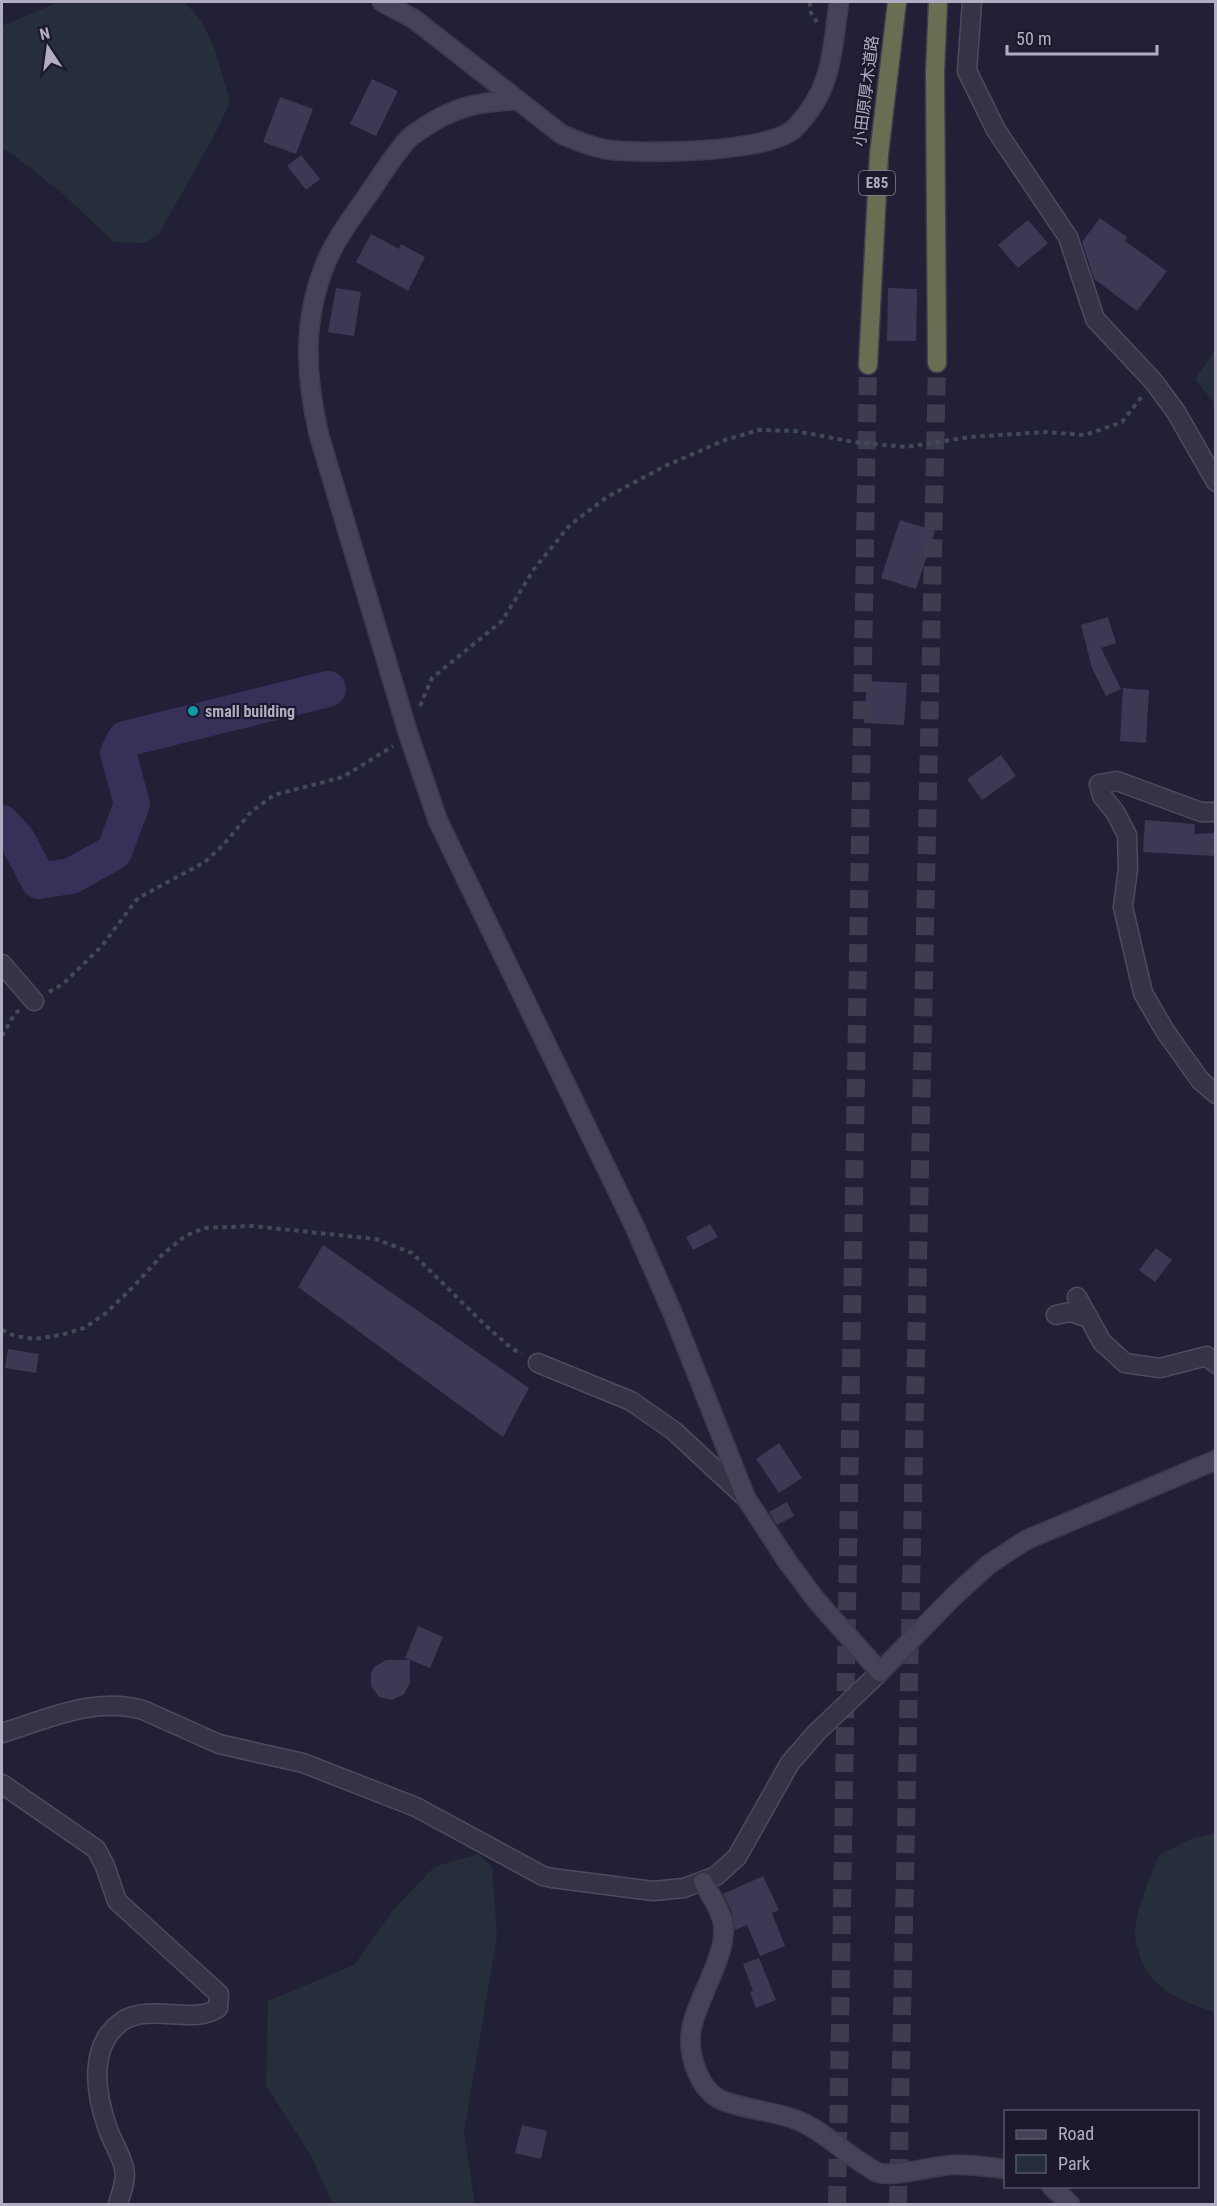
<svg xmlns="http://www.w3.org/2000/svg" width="1217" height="2206" viewBox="0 0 1217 2206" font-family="'Roboto Condensed','Noto Sans JP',sans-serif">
<rect width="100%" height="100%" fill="#222036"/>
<path fill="#252e3a" d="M59,2H184L201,20L215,50L230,102L216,132L159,234L144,243L114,242L63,194L11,153L2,148V26Z
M1215,350V404L1195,379Z
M1215,1833H1216L1215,2012C1179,2001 1147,1988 1138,1949C1136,1943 1134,1936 1135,1930C1138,1905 1149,1879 1159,1855L1193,1838Z
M478,1854L492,1867L497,1937L464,2132L475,2204H333L310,2154L266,2086L268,2001L354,1965L394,1909L434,1867Z"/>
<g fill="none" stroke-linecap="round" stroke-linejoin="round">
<path stroke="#353159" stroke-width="36" d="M2,823L18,841L39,881L71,876L114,852L132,804L118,753L125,739L328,689"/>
</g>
<path fill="#3c3954" d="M372,79L398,91L376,136L350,124Z
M280,97L313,109L296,154L263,142Z
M301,155L320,179L306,190L287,166Z
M1100,218L1127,237L1125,241L1167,271L1137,311L1094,279L1082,242Z
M1028,220L1048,243L1018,268L998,245Z
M371,234L399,249L401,244L425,257L408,291L356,262Z
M336,288L361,292L354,336L328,332Z
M888,288L917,289L916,341H887Z
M900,520L935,531L916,589L881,578Z
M1108,617L1116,643L1101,648L1121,689L1106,696L1092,668L1081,625Z
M867,681L907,683L904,725L864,723Z
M1123,688L1149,690L1146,743L1120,741Z
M1001,755L1016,776L982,800L967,779Z
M1145,820L1195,824L1194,834L1215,833V856L1143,852Z
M710,1224L718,1237L693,1250L686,1237Z
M323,1245L529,1388L503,1437L298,1287Z
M1156,1248L1172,1260L1155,1282L1139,1270Z
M8,1349L39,1354L36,1373L5,1368Z
M779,1443L802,1478L779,1493L756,1459Z
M787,1502L794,1516L777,1525L769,1512Z
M418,1626L443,1637L430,1668L410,1660V1683L404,1694L392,1700L379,1697L371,1686V1673L374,1667L386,1660H410L405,1658Z
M763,1876L779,1910L772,1913L785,1946L760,1956L747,1925L735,1930L731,1910L723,1894Z
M759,1958L776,2000L756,2008L750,1992L753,1991L743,1964Z
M522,2125L547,2131L541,2159L515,2153Z"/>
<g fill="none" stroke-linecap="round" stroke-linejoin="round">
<path stroke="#3f3c52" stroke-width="18" stroke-dasharray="18 9" stroke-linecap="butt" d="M837,2204L868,365
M898,2204L937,363"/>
<defs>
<path id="street" d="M972,2L967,71L996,130L1068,237L1095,319L1154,382L1176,412L1216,482
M1216,812H1201L1117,781L1099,784L1102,796L1115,812L1127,835L1128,868L1123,907L1143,993L1165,1031L1200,1080L1216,1094
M2,964L34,1001
M1077,1297L1102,1342L1125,1363L1160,1368L1207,1356L1216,1364
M1056,1315L1070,1312L1089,1318
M538,1363L631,1401L674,1431L746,1498
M2,1733C47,1719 95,1696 143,1710L219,1744L303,1763L416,1807L543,1876L552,1878L653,1891L684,1888L716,1876L737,1857L790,1763L816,1733L880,1672
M2,1784L96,1849L105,1866L117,1901L219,1994L218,2008C194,2025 152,2004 124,2020C88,2043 95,2092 107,2126C111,2140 121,2154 124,2168C127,2180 121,2193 118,2204"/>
<path id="secondary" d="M382,2L414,19L561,134C575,140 588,146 604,149C639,155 771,153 795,128C833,89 832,51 839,2
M518,100C480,102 455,106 423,128C418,132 412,135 408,139C393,156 381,176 368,195C353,216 337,237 327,260C302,319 305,375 319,435L408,733L438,821L634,1225L673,1314L746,1498L787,1561L816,1600L880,1672L954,1596L988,1565L1026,1540L1216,1460
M703,1882C710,1894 718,1906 722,1919C732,1950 695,1999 691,2032C688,2055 699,2092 724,2101C753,2112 784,2111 811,2127C831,2138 847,2155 867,2166C870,2168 875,2172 879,2173C893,2177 934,2166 951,2165C969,2164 988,2167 1006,2169
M1051,2186L1070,2204"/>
<path id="highway" d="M937,363L935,72L938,2
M868,365L879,154L897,2"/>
</defs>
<use href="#street" stroke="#4e4b5f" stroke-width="21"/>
<use href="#secondary" stroke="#3c3a4d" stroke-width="21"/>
<use href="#highway" stroke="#3e3b4e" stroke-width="21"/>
<path stroke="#424957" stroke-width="4" stroke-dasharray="4.5 4.5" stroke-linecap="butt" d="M810,2V11L817,22
M420,706L432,678L502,621L534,569L570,525L607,497L665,466L725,440L759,430L795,431L854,442L906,447L970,437L1046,432L1085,435L1122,422L1143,395
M49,992L63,984L101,947L138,898L205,862L224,844L251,812L274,795L343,777L393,746
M2,1036L15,1013L20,1010
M2,1330L15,1336L34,1339L61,1335L84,1328L106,1313L134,1286L163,1254L185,1236L204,1228L253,1226L376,1239L412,1253L484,1324L511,1348L522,1354"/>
<use href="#street" stroke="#353447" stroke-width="18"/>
<use href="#secondary" stroke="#45425a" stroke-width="18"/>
<use href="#highway" stroke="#696d51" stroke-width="18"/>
</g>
<circle fill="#0f9aa8" stroke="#1b192b" stroke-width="2" cx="193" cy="711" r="6"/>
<g text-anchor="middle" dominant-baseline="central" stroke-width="4.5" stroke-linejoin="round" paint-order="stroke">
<rect fill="#1b192b" stroke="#848196" stroke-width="1.5" x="859" y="171" width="36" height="24" rx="4.5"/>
<g font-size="15" font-weight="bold" fill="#b1aec4">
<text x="877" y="183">E85</text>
</g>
<g font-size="16" fill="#b1aec4" stroke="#1b192b">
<text transform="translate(866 91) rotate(-83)">小田原厚木道路</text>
</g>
<g font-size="16" font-weight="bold" fill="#b1aec4" stroke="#1b192b" text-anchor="start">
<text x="205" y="711">small building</text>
</g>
</g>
<rect width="1217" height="2206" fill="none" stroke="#b1aec4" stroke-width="6"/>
<rect x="1004" y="2110" width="195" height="78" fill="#1b192b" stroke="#575568" stroke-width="1.5"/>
<rect x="1016" y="2130" width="30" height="9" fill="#45425a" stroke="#575568" stroke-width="1.5"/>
<text x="1058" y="2140" font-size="18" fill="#b1aec4">Road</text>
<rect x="1016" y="2155" width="30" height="18" fill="#252e3a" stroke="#575568" stroke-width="1.5"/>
<text x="1058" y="2170" font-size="18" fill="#b1aec4">Park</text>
<g transform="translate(48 48) rotate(347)" stroke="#1b192b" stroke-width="4.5" paint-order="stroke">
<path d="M0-4.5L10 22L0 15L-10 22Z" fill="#b1aec4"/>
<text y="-9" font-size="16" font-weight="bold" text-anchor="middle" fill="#b1aec4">N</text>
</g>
<path d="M1007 45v9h150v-9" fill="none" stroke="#b1aec4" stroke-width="3"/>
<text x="1016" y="45" font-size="18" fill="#b1aec4" stroke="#1b192b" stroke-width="4.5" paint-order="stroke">50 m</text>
</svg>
